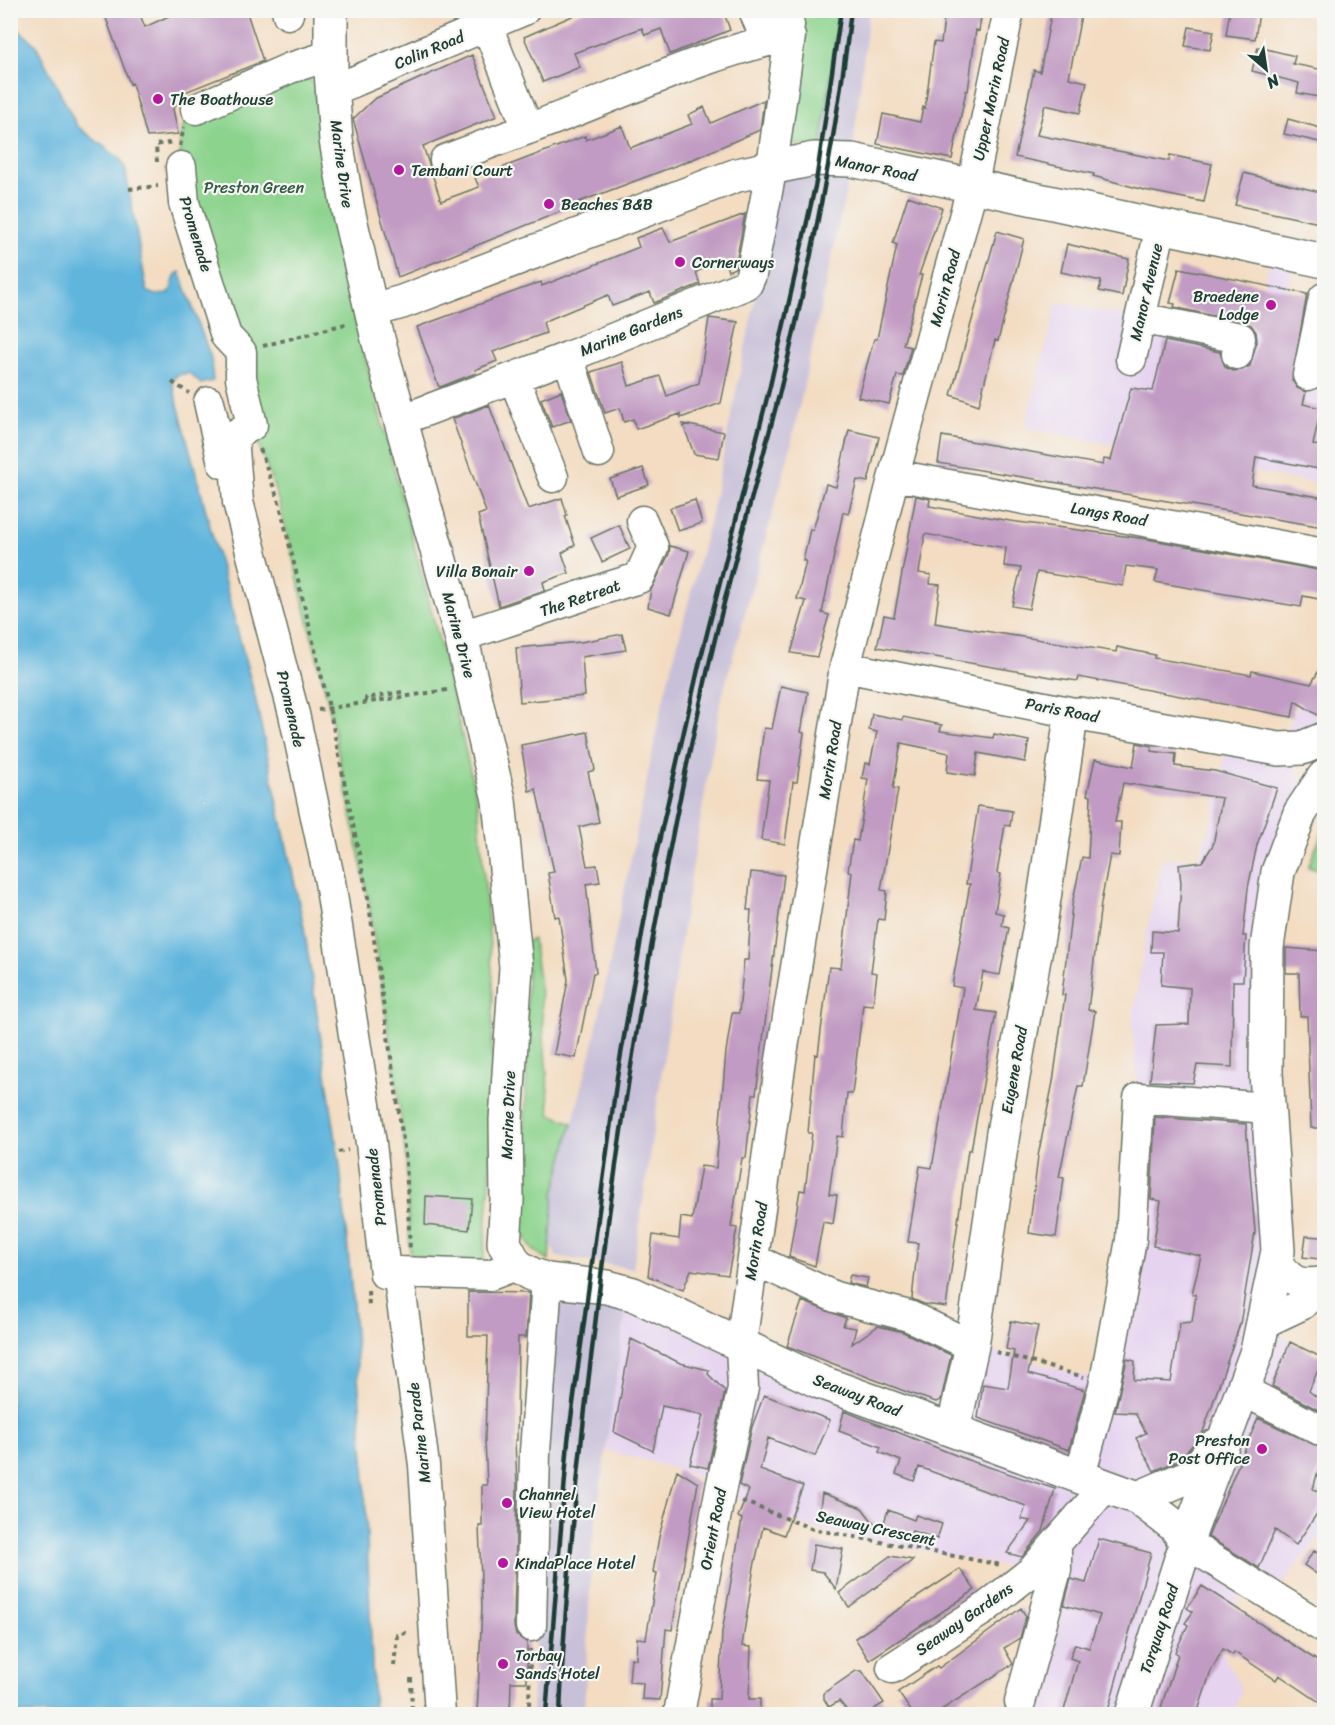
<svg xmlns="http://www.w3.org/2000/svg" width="1335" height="1725" viewBox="0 0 1335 1725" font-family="Sriracha,sans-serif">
<rect width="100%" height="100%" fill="#f6f6f2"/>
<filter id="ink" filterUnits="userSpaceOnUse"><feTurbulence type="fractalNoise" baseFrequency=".0167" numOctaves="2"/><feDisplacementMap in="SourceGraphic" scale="12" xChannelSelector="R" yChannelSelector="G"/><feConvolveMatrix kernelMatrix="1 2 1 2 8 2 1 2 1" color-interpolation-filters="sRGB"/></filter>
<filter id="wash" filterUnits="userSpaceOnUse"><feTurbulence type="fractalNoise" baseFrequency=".008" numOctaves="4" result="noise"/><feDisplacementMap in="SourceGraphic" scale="24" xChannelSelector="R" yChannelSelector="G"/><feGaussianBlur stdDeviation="1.35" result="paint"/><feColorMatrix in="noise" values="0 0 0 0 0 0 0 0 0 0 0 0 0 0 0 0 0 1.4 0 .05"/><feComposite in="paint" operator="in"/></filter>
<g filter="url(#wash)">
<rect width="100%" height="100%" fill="#f3dcc1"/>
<path fill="#e6d3f0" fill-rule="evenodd" d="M1272,252L1295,256L1270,366L1300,373L1324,263V485L1025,428L1057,302L1250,341Z
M1324,662V739L1280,749L1294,765L1304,789L1288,844L1265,1321L1290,1342L1324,1359V1531L1279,1588L1248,1582L1216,1639L1241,1689L1234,1714H1019L1070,1531L1032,1571L813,1529L720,1492L704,1480L670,1467L605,1450L626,1310L633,1294L891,1409L909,1316L972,1346L1105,1382L1139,1098L1132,1024L1147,930L1163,859H1198L1214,817L1228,740L1279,749L1299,703ZM1225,1433L1176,1527L1139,1498Z"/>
<path fill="#c8c0d8" d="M798,11H869L853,148L816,145Z
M804,173L849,176L790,450L720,704L686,906L633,1269L556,1256L550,1243L554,1194L594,1041L663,700L710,519L754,304L775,178Z
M574,1299L626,1310L592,1548L584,1714H532L546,1301Z"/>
<path fill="#8cd38d" stroke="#568860" stroke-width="1.5" d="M798,11H839L821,147L789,144Z
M290,68L314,83L322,160L356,324L446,667L478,805L493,981L490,1180L483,1263L410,1256L406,1161L396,1080L368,898L329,707L279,502L252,425L181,167C180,152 177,135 186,121C198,101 266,78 290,68Z
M1324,829V872L1308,867Z
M533,939L540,986L550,1114L572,1123L554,1194L549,1261L532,1249L521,1229L527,1065V941Z"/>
<path fill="#61b5dd" stroke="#407988" stroke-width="1.5" d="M10,22L36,45L77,126L120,159L125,168L147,291L156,295L169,294L176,274L180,272L211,358L213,381L201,384L189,373L177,375L172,382L255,697L304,927L340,1166L353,1305L364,1461L374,1714H11Z"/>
<g id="blocks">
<path fill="#c19bc3" d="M103,10H138L145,27L182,10H246L263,61L185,92L173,109L178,134L147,137L132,83L130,84Z
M586,10H723L730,30L670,54L661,29L645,35L642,28L574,53L580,67L543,82L524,37Z
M945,10H982L979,31L976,30L968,91H966L952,159L877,144L883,114L920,122L923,107L925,108L934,42L941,43Z
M1052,10H1082L1069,78L1087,82L1080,113L1045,105L1037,135L1169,161L1170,155L1212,164L1204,202L1144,190L1093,176L1094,174L1015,157L1034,70L1040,72Z
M1230,10L1259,12L1255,39L1226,35Z
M1189,27L1214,31L1210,50L1185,46Z
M1258,47L1295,56L1293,64L1324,70V98L1297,93L1299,83L1252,71Z
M472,55L497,116L423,146L441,201L479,187L475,178L585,136L586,140L622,126L630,148L692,124L688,115L704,107L711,123L764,100L760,130L691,160L566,207L567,209L398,277L353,119L374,99Z
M1288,119L1324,129V143L1284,134Z
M1244,173L1324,193V224L1235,205Z
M908,196L942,208L919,275H922L903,345L911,347L903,376L897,375L889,404L858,397L874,339H877L897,245L893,243Z
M745,214L735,268L728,271L724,260L696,272L700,284L654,303L650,292L612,306L608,295L543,322L546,333L493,352L497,361L475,370L476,373L440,387L438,385L417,327L541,282L542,286L639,247L636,238L663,228L670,242Z
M997,231L1024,239L998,341L995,340L979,405L951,395Z
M1067,244L1129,259L1122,296L1099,291L1101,281L1061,272Z
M1179,268L1307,294L1292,380L1297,388L1306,392L1303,404L1321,408L1313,445L1324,446V470L1256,457L1252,485L1324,498V527L938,463L942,436L1103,465L1104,459L1111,460L1131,388L1153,391L1165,341L1220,352L1225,367L1233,371L1242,370L1250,366L1257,341L1256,332L1251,325L1174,307L1175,304L1170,303Z
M709,318L738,322L721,403L681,418L680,414L636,429L633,419L624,422L620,408L605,413L591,372L622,362L629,386L660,376L667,396L699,383Z
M561,391L571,420L552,427L541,399Z
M489,405L528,509L562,498L567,515L565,516L575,545L562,553L569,573L543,582L545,590L499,606L478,515L486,512L452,419Z
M683,424L724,432L719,458L694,454Z
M849,430L879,437L868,482L857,480L848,514L843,512L822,613L829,615L817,657L791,653L806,601L797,599L806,561H803L810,529L813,530L826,484L836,487Z
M643,468L649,485L616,496L610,479Z
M916,496L930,499L929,506L1010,521L1147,539L1324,571V600L1303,596L1301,607L1155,582L1158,570L1126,566L1123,586L1037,572L1029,609L1012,606L1021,568L1004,566L1006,548L925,534L919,573L931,575L930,584L940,585L935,623L1116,652L1117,647L1155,655L1154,658L1251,675L1252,671L1311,684L1324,662V719L1295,701L1292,717L1079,677L1078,681L1057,678L877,647L884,615L894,617Z
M695,500L702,523L678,531L670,508Z
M619,525L630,549L602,562L591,538Z
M670,546L689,551L671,614L648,607L651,590L669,554Z
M622,634L626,650L582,657L585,696L520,702L516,648L581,642Z
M781,686L808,692L801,732L804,733L797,782H793L785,844L761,840L769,780L757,779L764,728L772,729Z
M872,714L902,720L903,717L942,725L940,731L993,738L994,734L1029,741L1025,762L978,753L975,776L947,772L949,753L901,743L893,788L898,789L881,890L887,891L884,920L878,919L871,972L877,973L873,1005L863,1004L852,1094L847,1093L843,1137L837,1136L829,1194L837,1195L833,1224L823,1222L815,1266L789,1257L800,1190L805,1191L812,1133H808L815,1054L818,1055L829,967L841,968L852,872L848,871L853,840L858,841L868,779L862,778L865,763L870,764L877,732L869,730Z
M588,732L595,770L588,772L599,822L579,827L587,866L597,865L600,882L586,884L596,973H593L576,1058L554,1054L568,980L559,916L555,917L548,873L554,872L536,789L529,791L521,745Z
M1137,743L1152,746L1151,751L1176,754L1175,766L1215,771L1277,788L1257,845L1248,888L1243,936H1246L1243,981H1233L1232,1067L1197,1065L1193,1083L1150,1081L1156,1025L1189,1024L1190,988L1161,985L1163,952H1151L1152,931L1178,933L1181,883L1179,865L1202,862L1213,845L1222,798L1123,783L1115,822H1121L1119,856L1110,855L1101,903L1088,1010L1095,1011L1083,1086H1078L1059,1177L1064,1178L1056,1237L1029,1233L1038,1156L1053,1082L1065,995H1062L1072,905L1082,857L1088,858L1091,796L1087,795L1095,759L1133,767Z
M978,806L1012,811L1010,826L1005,825L997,873L1001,874L995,912L1004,914L1002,926L1009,928L1000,975L983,972L976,1010L996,1013L971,1150H968L946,1307L924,1304L912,1299L918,1243L908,1242L920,1166L932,1168L963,988L952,986L970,884H966Z
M751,872L784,875L756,1094H753L746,1158H742L731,1227L737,1228L728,1275L691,1270L683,1290L648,1276L653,1235L679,1239L681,1217L692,1219L701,1166L716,1168L726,1052L732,1013H739L744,960H748L751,910H747Z
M1286,948L1324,951V1128H1311L1307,1016H1300L1299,973H1286Z
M1155,1117L1246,1124L1255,1232L1240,1324L1203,1432L1180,1460L1154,1471L1136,1438L1146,1433L1135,1413L1115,1412L1127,1359L1135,1361L1134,1380L1171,1382L1180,1323L1192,1322L1196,1294H1192L1201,1256L1153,1246L1161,1201L1151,1199Z
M426,1196L472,1199L469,1230L425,1225Z
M1306,1236L1322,1237L1319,1259L1303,1257Z
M850,1275L868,1278L866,1287L848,1283Z
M468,1292L529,1293L526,1337H518L517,1440H515L517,1485L514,1626L516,1635L527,1642V1682H511L510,1714H477L482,1607L479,1526H482V1485H487L485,1440L488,1336H468Z
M802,1301L846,1318L843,1326L856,1328L852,1344L878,1326L903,1332L951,1355L941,1400L936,1402L912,1394L787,1346Z
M1011,1321L1038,1326L1028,1374L1085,1390L1069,1450L978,1418L983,1384L1008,1388L1014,1351L1006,1349Z
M631,1339L680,1363L709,1370L708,1374L725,1391L708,1468L690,1464L703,1415L662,1406L653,1451L614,1432Z
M1290,1342L1323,1358L1309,1391L1324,1403V1413L1272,1386Z
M764,1395L830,1420L815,1456L768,1438L760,1470L803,1486L784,1535L763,1527L754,1567L742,1646L751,1647L749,1699H760V1714H710V1699H719L722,1632L742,1519L738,1517L749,1490L739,1485L752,1427Z
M844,1411L968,1460L1055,1489L1043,1531L1022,1557L1007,1553L1030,1521L1021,1519L1026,1506L919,1467L914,1481L896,1474L901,1461L879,1452L881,1447L839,1431Z
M1258,1418L1324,1449L1313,1489L1324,1495V1503L1296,1545L1275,1530L1259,1568L1208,1537Z
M677,1470L698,1483L672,1630L666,1629L660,1700L642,1699L643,1683L629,1682L631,1658L636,1659L637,1638L646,1639L657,1573L653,1572L659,1537Z
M822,1493L862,1508L879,1530L820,1509Z
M888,1510L914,1520L916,1515L942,1524L937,1539L912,1531L910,1535L883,1526Z
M1099,1539L1151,1553L1107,1714H1063L1078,1661L1070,1658L1075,1644L1089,1648L1100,1615L1064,1605L1071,1579L1086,1583Z
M814,1544L843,1549L836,1589L823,1572L810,1570Z
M1314,1551L1324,1556V1579L1304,1565Z
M890,1556L913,1560L849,1607L839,1593Z
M960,1569L975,1590L869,1660L855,1638Z
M1202,1586L1324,1665V1705L1279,1675L1276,1680L1234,1652L1233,1655L1223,1649L1211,1671L1197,1714H1159L1178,1654L1175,1652L1188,1625L1185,1623L1193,1612L1187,1608Z
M1021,1608L1026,1616L1020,1638L1004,1648L1013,1664L935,1714H913L898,1692L937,1666L939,1668Z
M856,1671H862L884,1703L866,1714H850L839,1701L829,1707L824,1699V1693Z"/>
</g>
</g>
<g filter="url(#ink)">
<use href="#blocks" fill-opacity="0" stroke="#697565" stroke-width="1.5"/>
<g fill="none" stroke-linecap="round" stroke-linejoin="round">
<defs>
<path id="minor" d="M287,10L288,14
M754,10L766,40
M785,10L789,25
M334,90L524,10
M196,109L290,68L332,55
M445,160L528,129
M181,167L184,203L226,336L241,352V378L252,425L233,436L238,502L294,714L330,882L371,1143L385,1274
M1140,318L1240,338L1237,354
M568,357L599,452
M1131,359L1161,226
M1308,375L1324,298
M514,378L553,477
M209,402L223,463
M401,420L568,357L747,284L751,275L772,166L790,36C700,54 615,98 528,129L487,26
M894,475L1324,554
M461,636C521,618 579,595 639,578L653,547L642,521
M845,667L1079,714
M753,1259L835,1297L909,1316L972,1346
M1275,1261C1292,1282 1297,1286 1324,1282
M1265,1322L1301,1305L1324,1287
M1242,1390L1324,1432
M1080,1476L1105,1382L1131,1240L1139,1098L1268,1108
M1186,1543L1324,1628
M531,1626L535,1452L547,1280
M892,1668L984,1609L1032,1571L1106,1486
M1020,1702L1056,1570V1545
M440,1714L424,1465L398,1272L490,1275L516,1265
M679,1714L720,1492L743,1388L741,1344L781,1060L845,667L894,475L972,188L1009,10"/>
<path id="major" d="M331,10V71L336,140L348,210L378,339L461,636L499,800L516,967L506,1120L507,1200L504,1243L516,1265L531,1274L547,1280L607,1287L633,1294L820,1382L1138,1498L1176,1527L1186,1543
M373,310L402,302L737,175L814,159L852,160L1324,261
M953,1430L972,1346L1003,1133L1040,925L1070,724L1079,714L1279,749L1302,748L1324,739
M1138,1498L1192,1475L1215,1446
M1132,1714L1186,1543L1257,1351L1278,1251L1266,1073L1267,947L1278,872L1300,813L1324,777"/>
</defs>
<use href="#minor" stroke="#697565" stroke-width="33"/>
<use href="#major" stroke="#697565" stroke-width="36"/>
<path stroke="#697565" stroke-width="4" stroke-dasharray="4.5 4.5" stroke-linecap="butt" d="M180,146L184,127
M157,162L156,145L174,142
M129,189L158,186
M263,346L349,323
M172,382L189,393
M260,449L279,502L329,707L368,898L406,1161L410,1250
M366,702V698L402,692
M318,710L447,690
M338,1152L348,1150
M368,1291L369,1305
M996,1352L1084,1377
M742,1501L813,1529L1001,1565
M394,1666L397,1635L409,1632
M411,1678L412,1714
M529,1714L530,1649"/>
<use href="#minor" stroke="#fff" stroke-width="30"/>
<use href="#major" stroke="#fff" stroke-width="33"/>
<path stroke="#1f3d34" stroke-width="4.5" d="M546,1714L568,1441L617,1077L655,859L699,665L770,386L816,182L841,10
M560,1714C565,1584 579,1454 595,1325C621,1105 658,888 707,673C728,580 755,488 779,395C810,269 836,140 851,10"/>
</g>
</g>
<g fill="#b5179e" stroke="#f6f6f2" stroke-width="2">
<circle cx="158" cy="99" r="6"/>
<circle cx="399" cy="170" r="6"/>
<circle cx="549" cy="204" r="6"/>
<circle cx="680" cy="262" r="6"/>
<circle cx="1271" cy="305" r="6"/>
<circle cx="529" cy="571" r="6"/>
<circle cx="1262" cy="1449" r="6"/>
<circle cx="507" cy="1503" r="6"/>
<circle cx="503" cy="1563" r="6"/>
<circle cx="503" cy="1664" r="6"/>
</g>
<g text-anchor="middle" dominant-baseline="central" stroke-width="4.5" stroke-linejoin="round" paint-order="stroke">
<g font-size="16" fill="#1f3d34" stroke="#f6f6f2">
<text transform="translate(429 50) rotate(-23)">Colin Road</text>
<text transform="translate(991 99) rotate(-78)">Upper Morin Road</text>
<text transform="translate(342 164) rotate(82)">Marine Drive</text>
<text transform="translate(876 168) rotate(11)">Manor Road</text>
<text transform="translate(196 234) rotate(73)">Promenade</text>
<text transform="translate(945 288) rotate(-75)">Morin Road</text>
<text transform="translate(1146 292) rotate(-77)">Manor Avenue</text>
<text transform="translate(631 331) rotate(-22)">Marine Gardens</text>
<text transform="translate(1109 514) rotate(10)">Langs Road</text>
<text transform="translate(580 598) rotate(-19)">The Retreat</text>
<text transform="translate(459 635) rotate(75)">Marine Drive</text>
<text transform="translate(291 709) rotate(77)">Promenade</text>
<text transform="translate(1062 710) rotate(11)">Paris Road</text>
<text transform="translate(830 760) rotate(-81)">Morin Road</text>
<text transform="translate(1014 1070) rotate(-80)">Eugene Road</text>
<text transform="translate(508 1115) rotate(-88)">Marine Drive</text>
<text transform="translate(376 1187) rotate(-97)">Promenade</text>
<text transform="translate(756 1241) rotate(-81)">Morin Road</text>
<text transform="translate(857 1395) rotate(21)">Seaway Road</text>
<text transform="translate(419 1433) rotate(-97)">Marine Parade</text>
<text transform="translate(876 1528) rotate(12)">Seaway Crescent</text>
<text transform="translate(713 1529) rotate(-79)">Orient Road</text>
<text transform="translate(964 1619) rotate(-35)">Seaway Gardens</text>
<text transform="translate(1159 1629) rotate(-72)">Torquay Road</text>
</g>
<g font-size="16" fill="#1f3d34" stroke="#f6f6f2" text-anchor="start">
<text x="170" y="99">The Boathouse</text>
<text x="411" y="170">Tembani Court</text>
<text x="561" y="204">Beaches B&amp;B</text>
<text x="692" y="262">Cornerways</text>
<text x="1259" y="296" text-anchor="end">Braedene<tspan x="1259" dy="18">Lodge</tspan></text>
<text x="517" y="571" text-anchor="end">Villa Bonair</text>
<text x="1250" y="1440" text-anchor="end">Preston<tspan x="1250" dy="18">Post Office</tspan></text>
<text x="519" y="1494">Channel<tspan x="519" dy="18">View Hotel</tspan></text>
<text x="515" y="1563">KindaPlace Hotel</text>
<text x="515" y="1655">Torbay<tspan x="515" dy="18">Sands Hotel</tspan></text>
</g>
<g font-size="16" fill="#355b46" stroke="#f6f6f2">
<text x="254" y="187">Preston Green</text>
</g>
</g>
<rect width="1335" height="1725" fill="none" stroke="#f6f6f2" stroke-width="36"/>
<g transform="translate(1266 69) rotate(151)" stroke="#f6f6f2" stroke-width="4.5" paint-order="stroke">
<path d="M0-4.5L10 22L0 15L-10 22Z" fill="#1f3d34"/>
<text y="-9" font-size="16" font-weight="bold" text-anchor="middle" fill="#1f3d34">N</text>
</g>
</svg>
